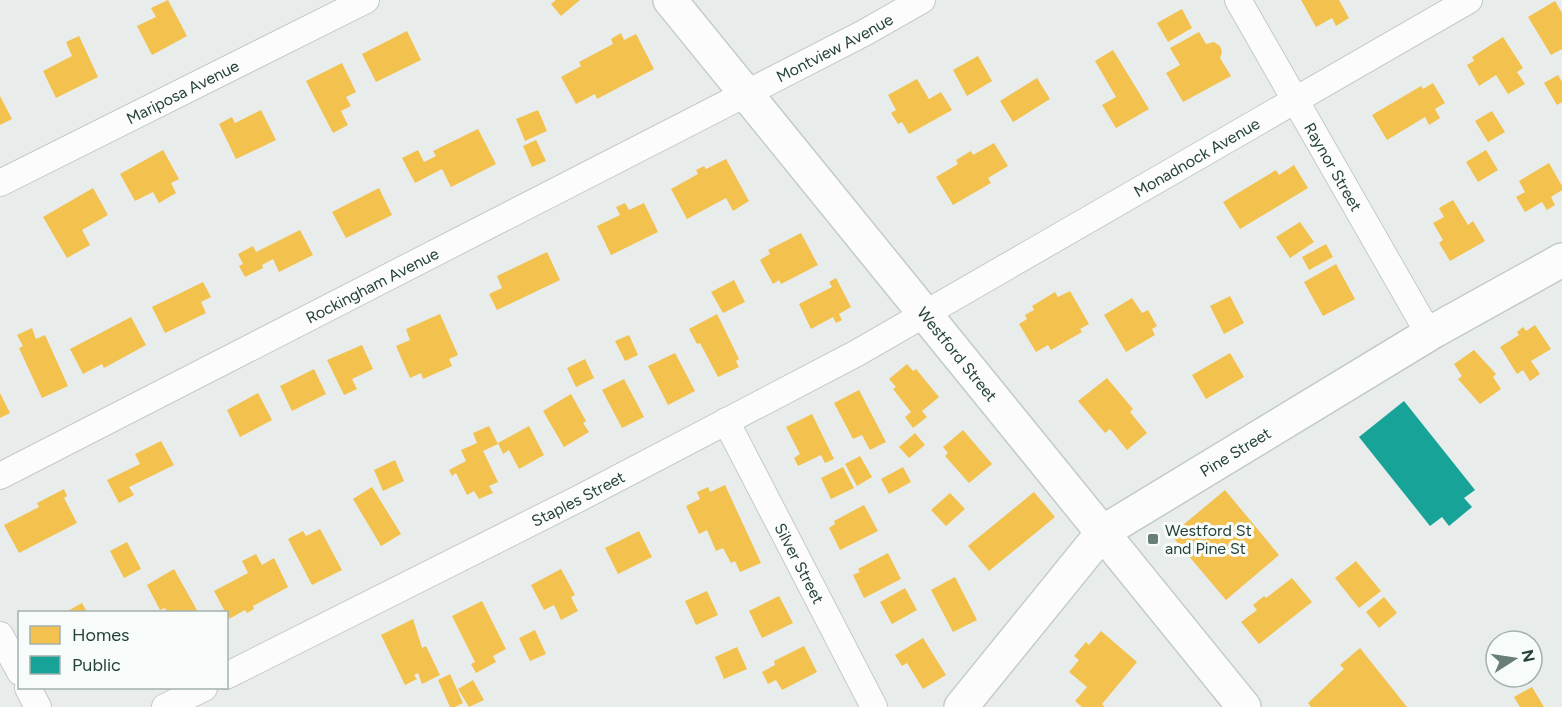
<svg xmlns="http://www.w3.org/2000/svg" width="1562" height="707" viewBox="0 0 1562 707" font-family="Figtree,sans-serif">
<rect width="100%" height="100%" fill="#e8edeb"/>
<path fill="#f2c14e" d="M168,0L187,36L152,55L137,26L156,17L151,8Z
M556,0H580L561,16L551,4Z
M1301,0H1339L1349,18L1336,26L1332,18L1316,27Z
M1555,1L1562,13V49L1551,55L1528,17Z
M1182,9L1192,28L1168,42L1157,23Z
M407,31L421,60L376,82L362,54Z
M1199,32L1206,44L1214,42L1220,46L1222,52L1220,58L1231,76L1183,102L1166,73L1180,65L1170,48Z
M621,33L624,40L636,34L654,69L597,99L595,94L576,104L561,77L581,66L579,62L613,44L611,39Z
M79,36L98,77L56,98L43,71L72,56L66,42Z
M1503,37L1523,68L1517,72L1525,84L1508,94L1496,75L1479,86L1467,65L1474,61L1472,57Z
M1113,50L1149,109L1116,128L1102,105L1116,97L1095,61Z
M978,56L992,81L967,96L953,70Z
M342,63L356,92L346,97L351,106L341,111L348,125L333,133L306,81Z
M1558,75L1562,82V102L1557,105L1544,83Z
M1037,78L1050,99L1013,122L1000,101Z
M917,79L929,99L941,92L952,110L909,134L902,122L898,124L891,113L896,110L888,95Z
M1433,83L1445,103L1435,109L1440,118L1429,125L1425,117L1387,140L1372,115L1421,86L1423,89Z
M0,96L12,119L0,125Z
M261,110L276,140L236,159L219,124L232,117L235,123Z
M538,110L547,131L525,141L516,119Z
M1492,111L1505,132L1488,142L1475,121Z
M478,129L496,164L451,187L442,169L415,183L402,158L418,150L424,162L436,156L433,151Z
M536,140L546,161L532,167L523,146Z
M994,143L1008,166L988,178L991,183L953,205L936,177L958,164L956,160L971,151L973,155Z
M163,150L179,179L171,183L176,193L159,203L153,192L135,201L120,174Z
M1486,150L1498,170L1478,182L1466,162Z
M726,159L749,201L733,211L726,198L687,219L671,189L698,174L696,170L704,166L706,169Z
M1549,163L1562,186V190L1551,197L1555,205L1547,210L1542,202L1525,212L1516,197L1525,192L1519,181Z
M1294,165L1308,188L1240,229L1223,202L1276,170L1279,175Z
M93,188L108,215L82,230L90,245L67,258L43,217Z
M379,188L392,215L346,238L332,212Z
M1453,200L1468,225L1473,221L1485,241L1450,261L1439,243L1443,240L1433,223L1444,217L1439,208Z
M625,203L629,210L644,203L658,232L611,255L597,226L620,215L616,207Z
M1300,222L1314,242L1290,258L1276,237Z
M300,230L313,255L279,272L273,259L262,265L263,268L245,277L239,266L243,264L238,254L253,246L256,252Z
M801,233L818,265L781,284L779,280L773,284L760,260L770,254L768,250Z
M1326,244L1333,257L1309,270L1302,257Z
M547,252L560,280L497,310L489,294L502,288L497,276Z
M1336,264L1355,299L1323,316L1304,282Z
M836,278L851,307L839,314L842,320L836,323L833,317L811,329L799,304L832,287L829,282Z
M734,280L745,302L723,313L711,292Z
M203,282L211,297L201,302L206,313L165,333L152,307Z
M1070,291L1089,324L1080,329L1082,332L1051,350L1048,345L1036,352L1019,324L1027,319L1025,315L1034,310L1032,306L1055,292L1058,297Z
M1230,296L1244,323L1224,334L1210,306Z
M1132,298L1142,313L1148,310L1157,326L1152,329L1155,335L1126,352L1104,315Z
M440,314L458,355L449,359L452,366L423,379L421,373L410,378L396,346L410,340L406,329Z
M717,314L739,359L736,361L739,367L718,377L700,343L697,344L689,329Z
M131,317L146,345L104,368L102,364L83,374L70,349Z
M1535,325L1551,349L1531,361L1540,374L1530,381L1523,370L1517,374L1500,347L1519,335L1517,332L1523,327L1526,331Z
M32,328L36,339L45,335L68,386L42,398L19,348L23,346L17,335Z
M629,335L638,355L625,361L615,341Z
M362,345L373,369L352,379L357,389L344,395L327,360Z
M1474,350L1496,374L1493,377L1501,389L1480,404L1458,379L1462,376L1454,364Z
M675,353L695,391L668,405L648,366Z
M1230,353L1244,377L1206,399L1192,375Z
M585,359L594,378L576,387L567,368Z
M907,364L913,371L916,369L939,397L922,411L927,417L913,428L905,417L911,412L893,389L896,387L889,379Z
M314,369L326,394L292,411L280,386Z
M1107,378L1133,409L1130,412L1147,433L1127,450L1110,429L1105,433L1078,401Z
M624,379L644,417L622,428L602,390Z
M859,390L886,442L870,450L862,435L853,439L834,403Z
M0,393L10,413L0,418Z
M258,393L272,420L240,437L227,410Z
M571,394L586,421L583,423L589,432L564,447L543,411Z
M812,414L834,459L825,463L821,455L798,466L794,458L800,454L786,427Z
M489,426L498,444L483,451L498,482L489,486L493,493L479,499L474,491L467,495L456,473L452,476L449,470L466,461L461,450L477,443L473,433Z
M529,426L544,455L519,469L509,450L503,454L498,443Z
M963,430L992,464L969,483L945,456L948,453L943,447Z
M915,433L925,445L909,458L899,447Z
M161,441L174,465L129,487L134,495L119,503L107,480L140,464L135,454Z
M860,456L872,477L857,486L845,464Z
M395,460L404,481L383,491L374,470Z
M843,467L854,488L831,499L821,478Z
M903,467L911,482L889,494L881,479Z
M725,485L761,563L740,572L735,561L731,563L723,548L716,551L707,530L699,534L686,506L700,499L697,492L708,487L710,492Z
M372,487L401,534L381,546L353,499Z
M64,489L67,496L64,498L77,523L19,553L4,525L39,507L37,503Z
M1225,490L1279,555L1226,600L1171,535Z
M1034,492L1055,517L989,571L968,546Z
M950,493L965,509L946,526L931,510Z
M864,505L878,531L840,550L829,528L835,524L834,521Z
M320,529L342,570L312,585L288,539L303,531L306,536Z
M639,531L652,557L618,574L605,548Z
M127,542L141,569L124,578L110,551Z
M888,553L901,579L864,598L853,575L860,572L858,569Z
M256,554L262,565L274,558L288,587L253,606L254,609L247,613L245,610L229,619L214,591L248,573L242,561Z
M1356,561L1381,591L1359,608L1335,578Z
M174,569L198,612H167L165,608L160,610L147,585Z
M561,569L575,595L571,597L578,611L561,620L554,605L544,610L531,585Z
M955,577L977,620L953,632L931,590Z
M1292,578L1312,602L1259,644L1241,622L1257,610L1253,605L1264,596L1266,598Z
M905,588L917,610L892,624L880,602Z
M707,591L718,615L696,625L685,601Z
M779,596L793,623L762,638L749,611Z
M1384,597L1397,613L1379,628L1366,612Z
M482,601L506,649L493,656L496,662L476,673L471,664L475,662L452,616Z
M82,603L87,612H66Z
M413,619L422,648L426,646L440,675L422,684L418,673L414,675L417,679L405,685L381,635Z
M535,630L546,654L530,661L519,638Z
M1101,631L1137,662L1102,704L1105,707H1082L1075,701L1087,687L1069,672L1079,660L1074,656L1086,642L1089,645Z
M923,638L946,675L923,689L907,663L902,666L895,655Z
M804,646L817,672L782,690L776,680L768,684L762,672L775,665L774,661Z
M737,647L747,669L724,679L715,657Z
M1360,648L1407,707H1311L1308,703L1344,669L1340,665Z
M450,674L463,703L455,707H450L438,680Z
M473,680L484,700L469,707L458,689Z
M1532,687L1544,707H1520L1514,697Z"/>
<path fill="#17a398" d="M1404,401L1475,490L1464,498L1472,507L1449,526L1442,517L1430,526L1359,437Z"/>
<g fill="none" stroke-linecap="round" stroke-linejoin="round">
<defs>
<g id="street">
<path id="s1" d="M1238,0L1429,334"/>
<path id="s2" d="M0,183L366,0"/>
<path id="s3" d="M726,421L874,707"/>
<path id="s4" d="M0,476L864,33L922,0"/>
<path d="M0,635L20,672"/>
<path id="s5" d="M226,676L580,498L857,353L1469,0"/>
<path d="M28,688L38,707"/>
<path d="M165,707L204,688"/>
</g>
<g id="secondary">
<path id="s6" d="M670,0L1244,707"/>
<path id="s7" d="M961,707L1103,532L1434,331L1562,260"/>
</g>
</defs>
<use href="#street" stroke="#c5cac8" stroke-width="28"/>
<use href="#secondary" stroke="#c3cbc8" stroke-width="36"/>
<use href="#street" stroke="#fcfcfc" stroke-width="26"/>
<use href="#secondary" stroke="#fcfcfc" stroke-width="33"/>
</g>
<rect fill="#697e78" stroke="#f7fbf9" stroke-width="2" x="1147" y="533" width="12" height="12" rx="3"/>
<g text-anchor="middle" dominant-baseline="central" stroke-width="6" stroke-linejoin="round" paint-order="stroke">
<g font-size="16" fill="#24423a" stroke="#f7fbf9">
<text stroke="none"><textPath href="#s4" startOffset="938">Montview Avenue</textPath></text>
<text stroke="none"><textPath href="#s2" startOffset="204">Mariposa Avenue</textPath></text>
<text stroke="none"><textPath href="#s5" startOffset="1101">Monadnock Avenue</textPath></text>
<text stroke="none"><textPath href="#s1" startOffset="192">Raynor Street</textPath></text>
<text stroke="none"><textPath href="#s4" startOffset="418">Rockingham Avenue</textPath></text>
<text stroke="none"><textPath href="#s6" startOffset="456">Westford Street</textPath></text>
<text stroke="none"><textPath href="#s7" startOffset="380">Pine Street</textPath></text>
<text stroke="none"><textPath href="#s5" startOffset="394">Staples Street</textPath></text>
<text stroke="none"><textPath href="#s3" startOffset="160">Silver Street</textPath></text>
</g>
<g font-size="16" fill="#24423a" stroke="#f7fbf9" text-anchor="start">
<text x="1165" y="530">Westford St<tspan x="1165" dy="18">and Pine St</tspan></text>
</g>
</g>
<rect x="18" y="611" width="210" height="78" fill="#f7fbf9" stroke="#a3b1ad" stroke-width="1.5"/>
<rect x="30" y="626" width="30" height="18" fill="#f2c14e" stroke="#a3b1ad" stroke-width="1.5"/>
<text x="72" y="641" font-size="18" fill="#24423a">Homes</text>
<rect x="30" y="656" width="30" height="18" fill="#17a398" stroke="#a3b1ad" stroke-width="1.5"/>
<text x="72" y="671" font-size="18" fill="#24423a">Public</text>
<g transform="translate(1514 659) rotate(78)"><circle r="28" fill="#f7fbf9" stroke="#a3b1ad" stroke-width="1.5"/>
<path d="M0-4.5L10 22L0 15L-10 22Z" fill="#697e78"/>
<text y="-9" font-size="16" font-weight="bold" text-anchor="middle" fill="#24423a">N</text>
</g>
</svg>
